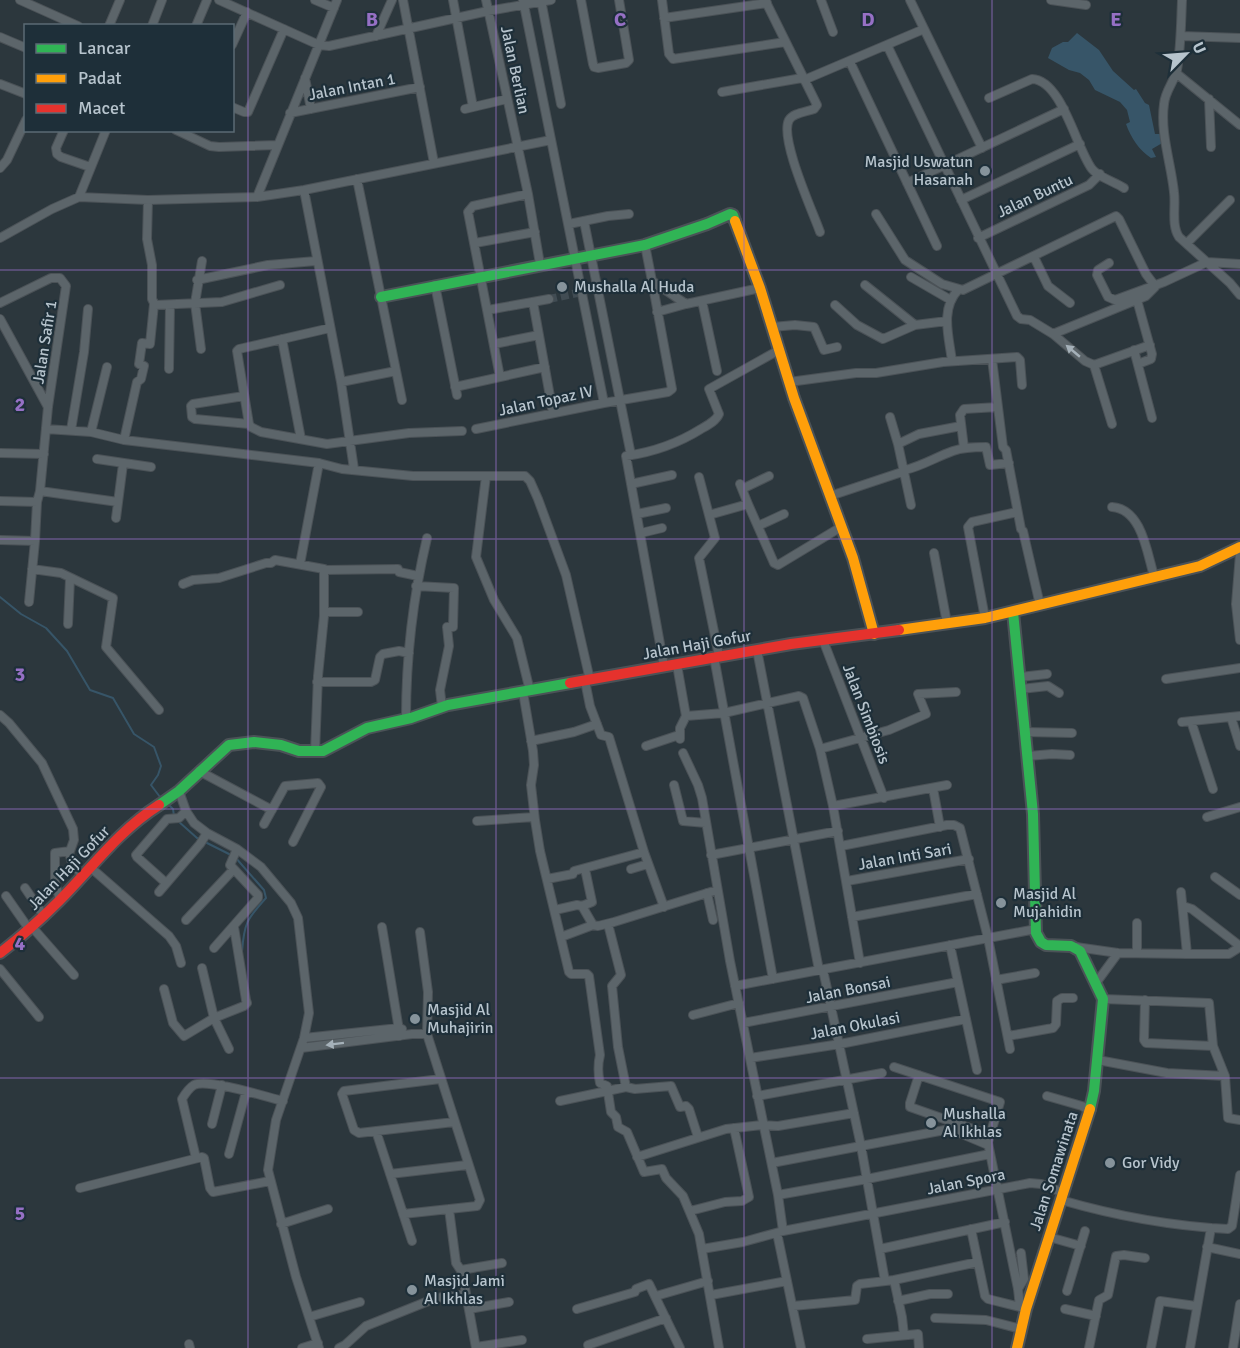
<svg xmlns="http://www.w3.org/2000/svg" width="1240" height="1348" viewBox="0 0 1240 1348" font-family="Signika,sans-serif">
<rect width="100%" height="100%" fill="#2c373d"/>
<path fill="#375568" d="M1077,33L1099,50L1113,71L1134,90L1136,89L1145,103L1149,105L1155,134H1160L1164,142L1152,149L1156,157L1151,158C1139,150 1131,138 1126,124L1130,122L1127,110L1120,102L1095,90L1089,80L1080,73L1069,70L1048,58L1052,48L1063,42H1068Z"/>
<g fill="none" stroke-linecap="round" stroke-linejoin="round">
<path stroke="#375568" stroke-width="2" d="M0,597L21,614L46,628L67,651L90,690L113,698L134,734L154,747L161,766L158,775L151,785L160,797
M167,803L173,809L174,816
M178,821L197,838L235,857L264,890L266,898C247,919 244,923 242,952"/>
<path stroke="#414c53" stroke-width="8" stroke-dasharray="8 4" stroke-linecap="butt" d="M549,299L577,293"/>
<defs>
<path id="street" d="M20,0L78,26
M219,0L319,45L329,46L488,11L551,0
M315,0L334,8
M403,0L434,163
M453,0L473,107
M486,0L528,194L540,264
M523,0L604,403
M541,0L561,104
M581,0L593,64L594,67L598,68L626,63L629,60L619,0
M662,0L669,54L673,59L785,42
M765,0L817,105L814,109C806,112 793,113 789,120C779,138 813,212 820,232
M821,0L833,32
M910,0L982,148
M1051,0L1086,5
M1182,0C1181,23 1181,47 1177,70C1174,82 1165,91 1164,104C1160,133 1171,163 1174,192C1176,206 1171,225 1179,237L1230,283L1240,295
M664,18L767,3
M109,26L120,0
M152,26L162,0
M196,26L207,0
M376,36L392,0
M1181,36L1240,38
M0,37L26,48
M232,45L247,12
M887,45L1017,316L1021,319L1030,320L1053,334L1085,361L1094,365L1150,345
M850,62L937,246
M1176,73L1240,125
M305,78L311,109
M804,80L924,29
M0,84L26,94
M722,92L802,78
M989,98L1032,79C1062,80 1076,148 1092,169C1098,177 1115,182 1124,188
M1209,99L1211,147
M232,107L244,112H248L284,29
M465,109L507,99
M290,113L420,87
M64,130L56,148L57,154L61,157L90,167
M176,130L210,146L219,147L277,145
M0,168L7,160L26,120
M357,179L402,400
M907,183L1064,109
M304,190L341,382L354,469
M79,197L106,130
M257,197L337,0
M148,200L147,239L152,265V299L155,305L222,302L280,285
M961,200L1080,144
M876,214L905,260L942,284L963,290L1116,216L1119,219L1146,274L1155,286
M584,221L631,455
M569,224L608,216L629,214
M0,238L52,209L79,197L148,200L257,197L304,190L551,140
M978,238L1089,185L1100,174
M475,243L535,232
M1187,243L1230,200
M645,245L652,281L686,304L760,288
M1034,257L1048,286L1070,303
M1109,263L1098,270L1097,275L1108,297L1115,300L1164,282L1207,262L1240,264
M911,277L949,299
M197,280L268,265L316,261
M435,285L457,395
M865,285L915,325
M1137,300L1152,354L1151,359L1138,364
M702,301L717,371
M533,302L553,413
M0,303L51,278H60L66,286L48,407L40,491L37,502L35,541L29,602
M835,305L857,325L883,339L915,325L947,321
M488,310L549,299
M657,312L686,304
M0,319L48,407
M772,327L795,325L814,327L824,350L837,347
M1053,334L1146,296L1155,287
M282,339L301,439
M494,344L539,335
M201,349L195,303L202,261
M1134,350L1152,418
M992,359L1003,447L1006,450L1021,529L1023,531L1040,605
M952,361C949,337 940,309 958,290
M1094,365L1112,424
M169,369L170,305
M500,377L468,212L473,206L528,194
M341,382L396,371
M789,382L856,373H876L943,362L1017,357L1020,360L1022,385
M455,387L545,367
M244,396L193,404L191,406L192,417L195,419L249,424L251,427L261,432L327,444L409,433L462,431
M890,417L898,444L911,505
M249,424L237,351L239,349L330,328
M46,429L91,432L124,440L319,463L342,469L413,476H525L530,481L538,499L566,575L590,680
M476,429L604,403L668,392L672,389L652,281
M71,430L84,352L88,309
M91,432L107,367
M124,440L137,382L141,379L144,366L139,364L142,343L150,344L154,304
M898,444L919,434L961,426
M964,448L960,415L964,409L998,407
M0,453L44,454
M97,459L151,467
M905,470C922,466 936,457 953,451C964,447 975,447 986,447L990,465L1009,463
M486,476L476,557L494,600L517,638L530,691
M699,477L715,538L699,558L719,656
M631,484L672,475
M740,484L748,504
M742,489L769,476
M40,491L118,502
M830,496L905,471
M0,501L37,502
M1112,507C1142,509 1147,553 1154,576
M637,514L666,508
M709,515L748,504L774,563L778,565L841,527
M116,518L123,464
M758,526L784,514
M641,533L662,528
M0,540L35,541
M934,553L947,623
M1240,554L1236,604L1240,640
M300,564L319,463
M32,569L61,573L113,598L106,647L159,710
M325,570L398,569L399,572L418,576
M183,584L193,580L219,578L266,563H271L275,560L324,569V616L318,676L315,752
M416,586L454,588L453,627H447L449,646L440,690L442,707
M325,612H358
M985,618L968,527L972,522L1017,512
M68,624L70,579
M823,640L884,798
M757,650L819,970
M714,657L773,979
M677,665L686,716
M664,666L626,456C654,452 677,444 701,429C708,425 716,421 719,414L709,389L779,350
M1020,677L1047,674
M1166,679L1240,668
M585,681L590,706L601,735L609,737L644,852L664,907
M317,682H371L375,680L380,657L383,654L399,651L409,653
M1021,689L1048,686L1059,693
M523,692L533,751L534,765L531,785L535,820L540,851L569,972L571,974H587L589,976L600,1055C598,1063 598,1075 600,1083L607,1086L611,1112L616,1117L618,1127L627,1132L644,1172L662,1169L666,1178L683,1196L699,1234L719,1348
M0,715L9,723L42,763L73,829L74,840L70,851L55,853V882L60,900
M1231,717L1240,746
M406,719C406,658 413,597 427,538
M1191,721L1213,789
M1182,722L1240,716
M1026,732L1072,733
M680,739V728L686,716L724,713L799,696L803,698L820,749L833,806L860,963
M531,741L574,732L597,724
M646,746L679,735
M820,749L889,730L926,714L918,694L956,692
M683,753L698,785L702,798L730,961L778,1195L783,1231
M1028,756L1052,754L1070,755
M199,771L272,810
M674,785L683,821L706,823
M933,788L940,827
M179,791L186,811L194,823L207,833L237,849L261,867L291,903L298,918L309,1013L304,1038L276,1120L268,1170L296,1277L319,1348
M833,806L947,785
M1207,817L1240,807
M477,821L534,817
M264,824L285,786L318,783L321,787L293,842
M841,846L947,825H954L960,828L988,938L1010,1049
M69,851L71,860L82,876
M711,855L838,831
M90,867L169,936L176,946L181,963
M631,869L648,864
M1215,877L1240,895
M547,879L573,874L574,871L644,852
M847,881L969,859
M166,883L137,857L136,855L167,819L179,818L186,811
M25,888L44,916
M159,892L200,844L207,833
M1181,892L1187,954
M707,893L713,920
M6,896L29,929
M582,906L592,902L585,869
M1183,906L1192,909L1240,946
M555,910L577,905L582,906L593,925
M852,917L977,894
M186,920L233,870
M1137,923V953
M608,924L621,975L612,986L618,1047L626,1087
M32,927L74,975
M382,927L400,1036
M561,937L593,925L598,926L614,922L717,890
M950,945L977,1070
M1076,947L1118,953L1187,954H1229L1240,947
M214,948L258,898V895L230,865L237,849
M202,968L214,1018L229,1049
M0,969L39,1017
M823,970L861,1146L885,1281
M996,980L1035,973
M1096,983L1118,953
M735,986L1036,929
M164,989L173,1023L184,1036L214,1018L244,1006L247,1003L246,1000L234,927
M1103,999L1209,1003L1213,1046L1225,1076L1228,1118L1240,1120
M1145,1000L1144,1040L1146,1043L1213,1046
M693,1015L739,1003
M743,1023L958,982
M1008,1036L1053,1028L1056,1024L1057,1001L1062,998H1073
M304,1038L399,1028L402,1029
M301,1048L412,1034H427
M750,1058L840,1044L966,1019
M1098,1060L1167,1073L1225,1076
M894,1067L1000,1102L988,1142L989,1148L1018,1289L1020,1307
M919,1075L910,1103V1107L990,1135
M440,1079L344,1091L342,1094L354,1130L359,1133L454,1122
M757,1096L882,1073
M1047,1096L1082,1106L1090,1111
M560,1101L626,1087L635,1089L671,1086L680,1107L686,1106L689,1109L698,1137
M212,1124L222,1085
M376,1131L412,1241
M229,1154L246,1092
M637,1157L726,1129L762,1125L778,1126L854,1113
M196,1158L182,1099C185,1094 189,1088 194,1085C208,1078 266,1097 283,1101
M777,1162L950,1129L988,1145
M390,1174L467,1165
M80,1188L202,1157L204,1158L210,1188L213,1192L270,1181
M778,1195L867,1179L990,1154
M1061,1200C1116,1216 1171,1226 1228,1229L1232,1226L1240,1175
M449,1209L456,1263L462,1272L476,1348
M690,1211L725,1202L742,1201L749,1197L734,1128
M403,1214L477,1206L480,1200L427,1034L428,992L420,932
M281,1224L328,1209
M971,1229L985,1296L988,1299L1024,1308
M777,1233L801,1348
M1049,1237L1081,1246
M1207,1247L1240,1254
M702,1249L743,1242L783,1231L1030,1183L1041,1184L1064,1193
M880,1249L1005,1222
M461,1270L502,1263
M894,1280L902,1317L904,1335
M1018,1289L1024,1279L1021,1253
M1067,1291L1085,1231
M711,1295L787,1281
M656,1296L708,1281
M898,1301L930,1294H948
M793,1306L855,1300L857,1286L860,1284L894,1280L978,1262
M469,1309L509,1302
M577,1309L635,1292L636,1289L649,1284L680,1348
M1065,1309L1096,1316
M309,1317L360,1302
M935,1318L986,1320L1021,1329
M867,1339L918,1334L919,1348
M189,1344L190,1348
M588,1345L666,1318
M476,1347L522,1340
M302,1348L318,1343
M339,1348L345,1345L366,1326L436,1298L466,1294
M1089,1348L1099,1300L1108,1295L1116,1256L1124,1255L1145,1258
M1151,1348L1160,1301L1196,1306
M1190,1348L1211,1228
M1233,1348L1240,1304"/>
<path id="fast" d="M381,297L645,245L707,224L730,214L733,215L735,221
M1013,612L1033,814L1036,933L1041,942L1046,945L1071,946L1080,951L1103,999L1094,1091L1090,1109
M159,805L179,791L229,745L254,742L281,745L299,751H323L367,728L411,718L448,705L570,683"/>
<path id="slow" d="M735,221L760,288L794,398L853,558L874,634
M899,630L985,618L1200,566L1240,547
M1017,1348L1026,1309L1090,1109"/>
<path id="jam" d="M570,683L791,644L899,630
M0,953C21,937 40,920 59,901C93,867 117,832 159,805"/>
</defs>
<use href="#street" stroke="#4b5257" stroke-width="10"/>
<use href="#fast" stroke="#4b5257" stroke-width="14"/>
<use href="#slow" stroke="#4b5257" stroke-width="14"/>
<use href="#jam" stroke="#4b5257" stroke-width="14"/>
<use href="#street" stroke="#5c656a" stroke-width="8"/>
<use href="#fast" stroke="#30b455" stroke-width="10"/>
<use href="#slow" stroke="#ff9f0a" stroke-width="10"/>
<use href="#jam" stroke="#e5322d" stroke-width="10"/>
</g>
<defs><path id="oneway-solid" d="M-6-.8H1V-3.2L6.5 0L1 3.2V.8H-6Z" transform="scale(1.5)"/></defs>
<g fill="#a5b1b9">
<use href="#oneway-solid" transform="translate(1073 351) rotate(-140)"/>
<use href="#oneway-solid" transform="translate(335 1044) rotate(173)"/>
</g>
<path fill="none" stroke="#9670c5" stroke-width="1.5" stroke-opacity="0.55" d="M248,0V1348M496,0V1348M744,0V1348M992,0V1348M0,270H1240M0,539H1240M0,809H1240M0,1078H1240"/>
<g fill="#86939b" stroke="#1e2f39" stroke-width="2">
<circle cx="985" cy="171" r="6"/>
<circle cx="562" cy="287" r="6"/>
<circle cx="1001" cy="903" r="6"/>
<circle cx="415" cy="1019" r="6"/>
<circle cx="931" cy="1123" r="6"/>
<circle cx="1110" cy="1163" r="6"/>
<circle cx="412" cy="1290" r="6"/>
</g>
<g text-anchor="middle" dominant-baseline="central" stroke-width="4.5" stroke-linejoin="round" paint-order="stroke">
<g font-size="16" fill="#b7c4cd" stroke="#1e2f39">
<text transform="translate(515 70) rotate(78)">Jalan Berlian</text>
<text transform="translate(352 87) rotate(-11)">Jalan Intan 1</text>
<text transform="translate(1035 196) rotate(-25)">Jalan Buntu</text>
<text transform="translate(45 342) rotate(-81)">Jalan Safir 1</text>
<text transform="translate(546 401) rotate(-12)">Jalan Topaz IV</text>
<text transform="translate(697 645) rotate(-10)">Jalan Haji Gofur</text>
<text transform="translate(866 714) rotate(69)">Jalan Simbiosis</text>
<text transform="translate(905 857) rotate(-10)">Jalan Inti Sari</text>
<text transform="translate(69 868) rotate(-46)">Jalan Haji Gofur</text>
<text transform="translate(848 990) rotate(-11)">Jalan Bonsai</text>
<text transform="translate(855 1026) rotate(-11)">Jalan Okulasi</text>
<text transform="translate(1054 1171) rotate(-72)">Jalan Somawinata</text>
<text transform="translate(966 1182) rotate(-11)">Jalan Spora</text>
</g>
<g font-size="16" fill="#b7c4cd" stroke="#1e2f39" text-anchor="start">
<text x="973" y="162" text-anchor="end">Masjid Uswatun<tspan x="973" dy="18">Hasanah</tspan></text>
<text x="574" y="287">Mushalla Al Huda</text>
<text x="1013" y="894">Masjid Al<tspan x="1013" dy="18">Mujahidin</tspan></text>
<text x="427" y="1010">Masjid Al<tspan x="427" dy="18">Muhajirin</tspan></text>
<text x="943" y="1114">Mushalla<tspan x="943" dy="18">Al Ikhlas</tspan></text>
<text x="1122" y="1163">Gor Vidy</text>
<text x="424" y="1281">Masjid Jami<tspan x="424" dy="18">Al Ikhlas</tspan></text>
</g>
</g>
<g font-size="20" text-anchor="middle" font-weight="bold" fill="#9670c5" stroke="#1e2f39" stroke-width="4.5" stroke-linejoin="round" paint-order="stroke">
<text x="372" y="26">B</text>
<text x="620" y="26">C</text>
<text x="868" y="26">D</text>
<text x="1116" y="26">E</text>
<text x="20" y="411">2</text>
<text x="20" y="681">3</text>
<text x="20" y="950">4</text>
<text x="20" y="1220">5</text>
</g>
<rect x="24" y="24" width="210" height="108" fill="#1e2f39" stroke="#5b6b74" stroke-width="1.5"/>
<rect x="36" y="44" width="30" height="9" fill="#30b455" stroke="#5b6b74" stroke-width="1.5"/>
<text x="78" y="54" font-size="18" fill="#b7c4cd">Lancar</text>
<rect x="36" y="74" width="30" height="9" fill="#ff9f0a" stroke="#5b6b74" stroke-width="1.5"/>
<text x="78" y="84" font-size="18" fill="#b7c4cd">Padat</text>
<rect x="36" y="104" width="30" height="9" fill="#e5322d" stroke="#5b6b74" stroke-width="1.5"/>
<text x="78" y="114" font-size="18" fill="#b7c4cd">Macet</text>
<g transform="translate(1186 54) rotate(65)" stroke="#1e2f39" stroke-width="4.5" paint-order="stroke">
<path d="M0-4.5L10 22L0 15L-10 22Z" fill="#b7c4cd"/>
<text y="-9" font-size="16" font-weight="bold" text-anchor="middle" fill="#b7c4cd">U</text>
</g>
</svg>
